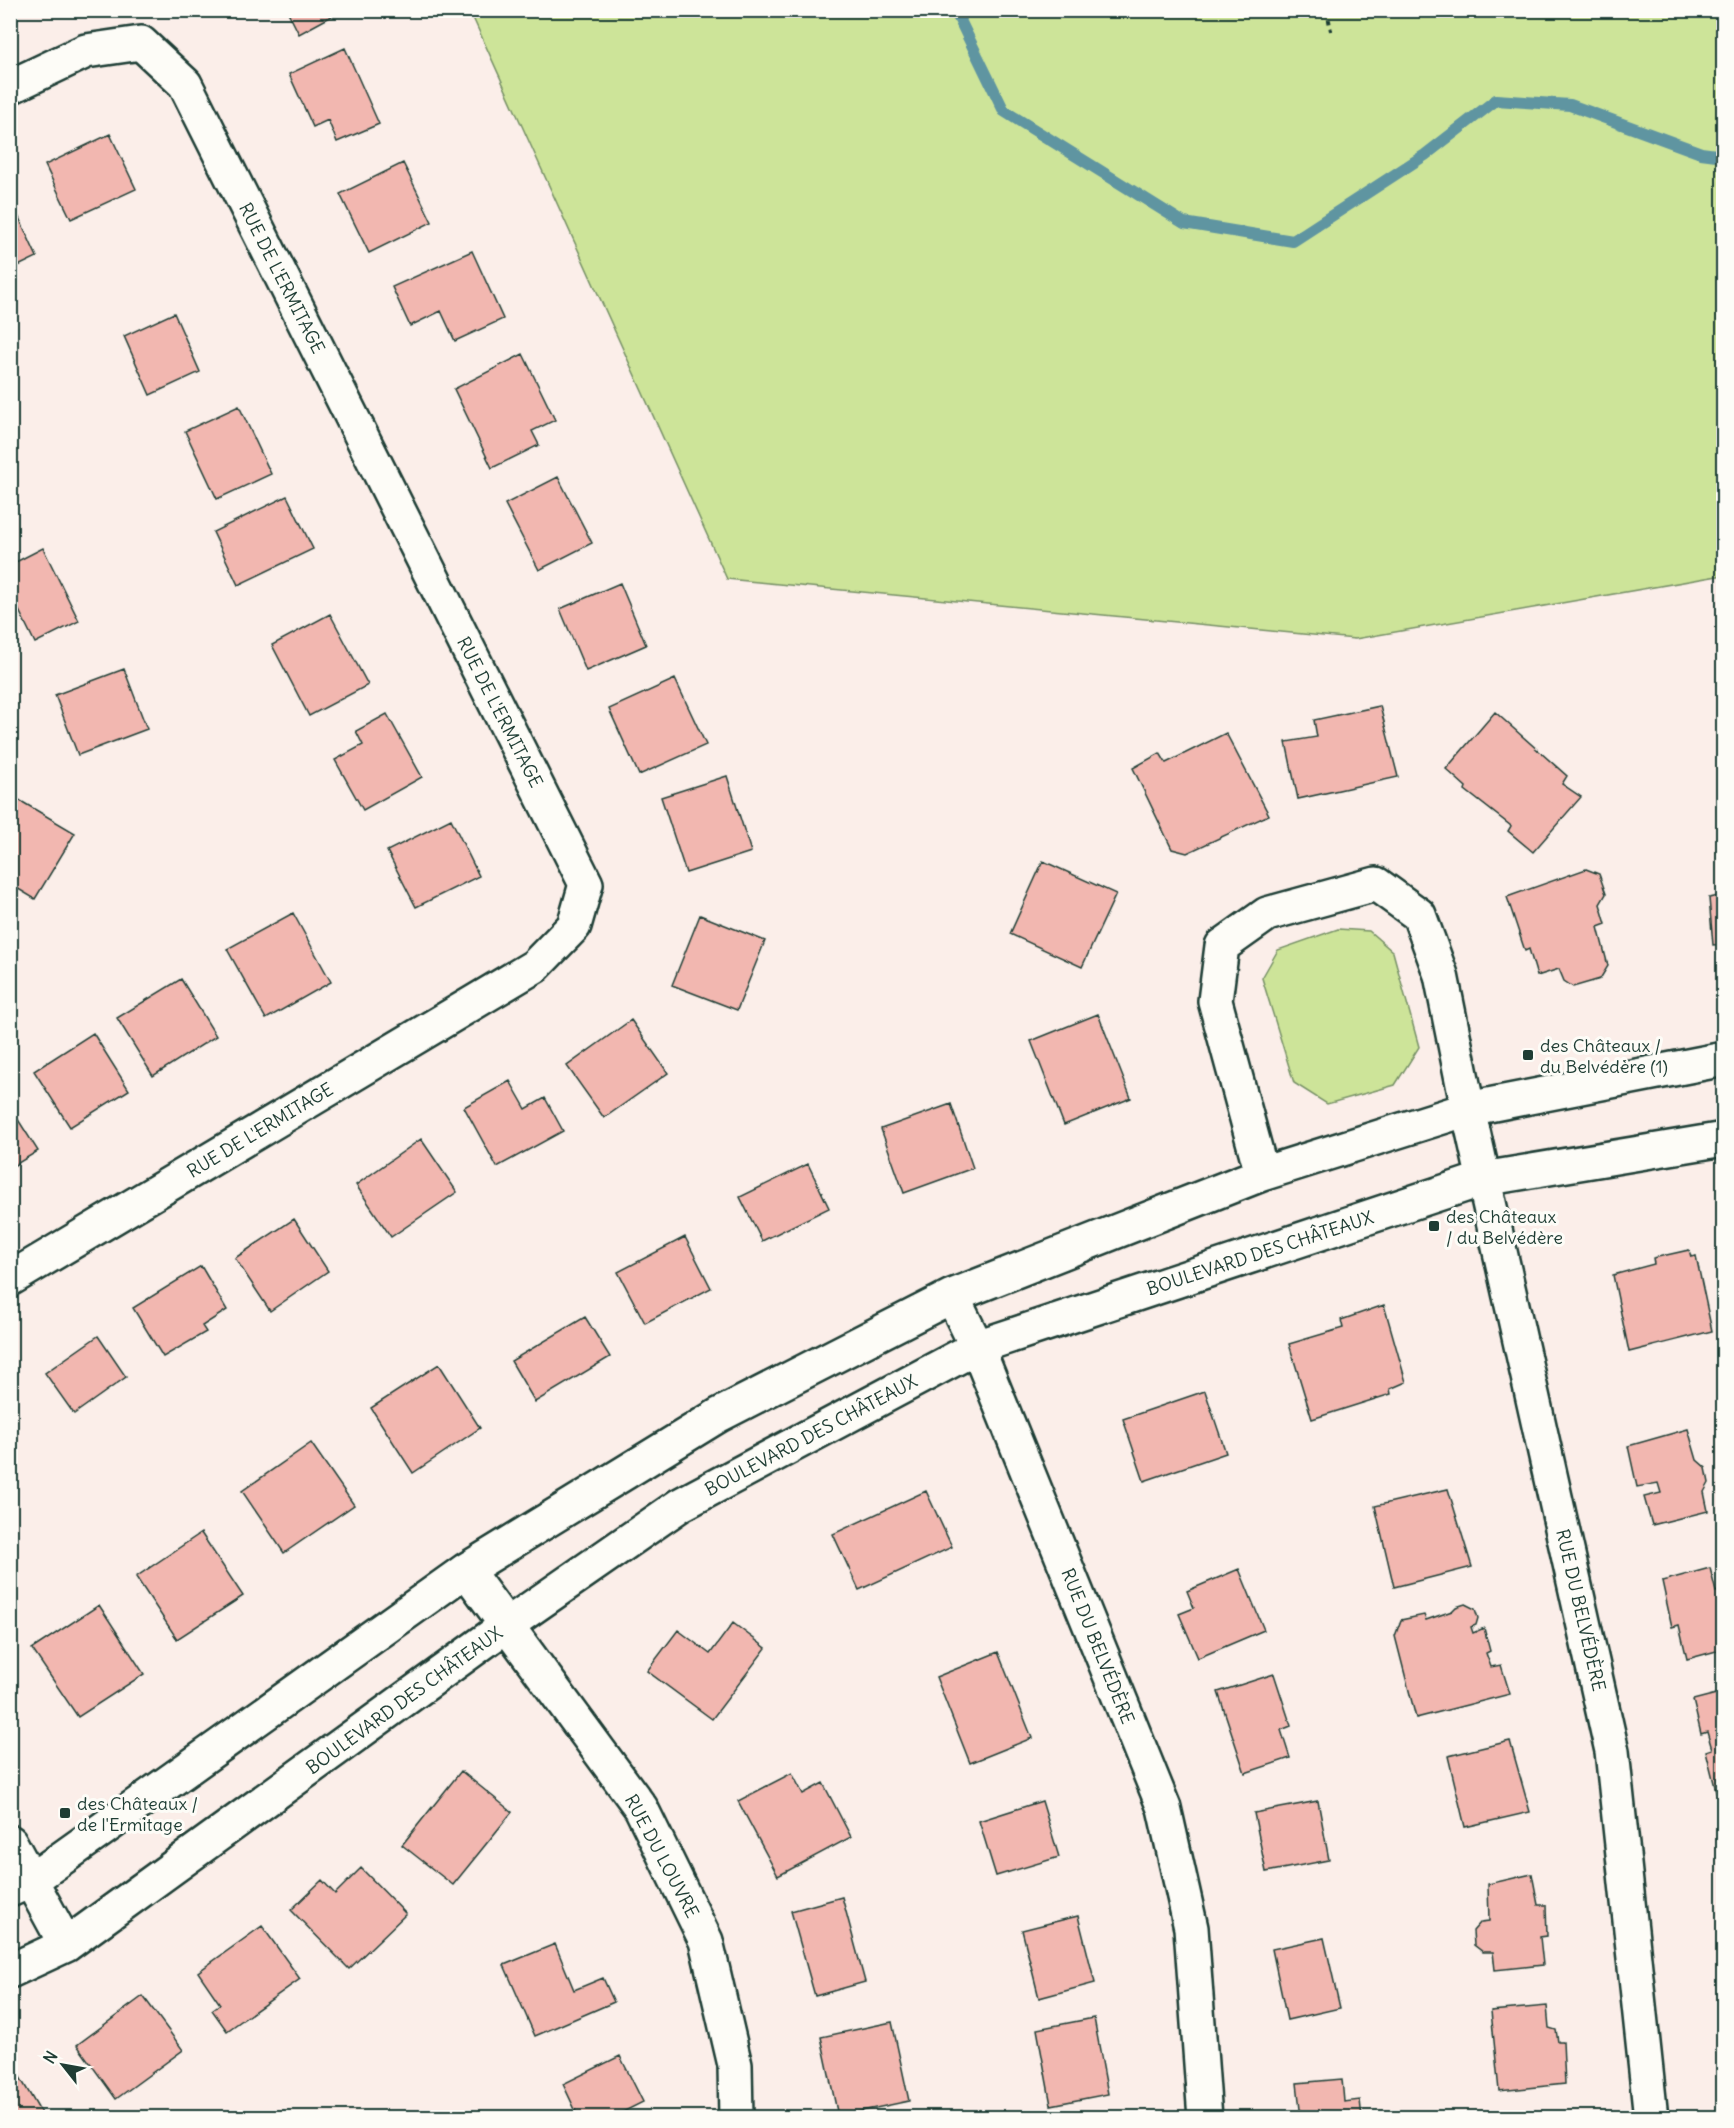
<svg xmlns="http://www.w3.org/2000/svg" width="1734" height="2128" viewBox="0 0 1734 2128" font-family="Delius,sans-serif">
<rect width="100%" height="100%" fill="#fbeee9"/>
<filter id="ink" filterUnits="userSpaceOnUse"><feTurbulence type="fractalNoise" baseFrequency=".0167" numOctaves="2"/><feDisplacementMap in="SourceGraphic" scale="12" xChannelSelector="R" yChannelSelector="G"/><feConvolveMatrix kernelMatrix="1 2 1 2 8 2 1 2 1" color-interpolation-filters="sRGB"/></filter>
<g filter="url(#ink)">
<path fill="#cde499" stroke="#769066" stroke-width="1.5" d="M470,11H1723V575L1355,639L727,579Z
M1338,929L1369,931L1393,952L1419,1047L1395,1085L1327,1104L1294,1083L1262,978L1278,950Z"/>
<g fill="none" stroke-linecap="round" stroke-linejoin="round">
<path stroke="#5f95a1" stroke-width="12" d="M955,10L1004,111L1184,223L1293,241L1425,155L1496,100L1570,105L1701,153L1724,156"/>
</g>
<path fill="#f2b7b0" stroke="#1f3d34" stroke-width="1.5" d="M287,10H343L299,34Z
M345,48L379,124L337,142L328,120L313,127L289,74Z
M110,134L136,189L71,219L45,165Z
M403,163L432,222L369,253L340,194Z
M10,198L37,257L10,270Z
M472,251L503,319L455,341L441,311L410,326L392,287Z
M174,313L200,372L150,395L124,336Z
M523,354L555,420L532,431L539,445L492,468L454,389Z
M239,406L271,474L217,499L185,431Z
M558,477L592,543L539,570L505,504Z
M287,496L313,549L238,585L213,532Z
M43,548L79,621L35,643L10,592V565Z
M620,583L646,645L586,671L560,609Z
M330,614L368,685L309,716L272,645Z
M124,669L147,729L78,755L55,695Z
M675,679L706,745L639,775L609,709Z
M1380,706L1398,777L1298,799L1286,742L1317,737L1314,720Z
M1495,712L1567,776L1562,784L1581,797L1533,852L1508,831L1511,826L1465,790L1466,787L1446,769Z
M387,714L422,777L363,810L335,760L363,745L356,731Z
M1226,733L1269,815L1187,853L1172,849L1133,768L1160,753L1166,763Z
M727,776L751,852L686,873L661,797Z
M19,800L75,833L35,899L10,884V814Z
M451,819L479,876L416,907L387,851Z
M1043,861L1116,894L1082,967L1010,934Z
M1722,865H1724V944L1713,945L1709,898L1723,895Z
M1586,869L1599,874L1606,894L1600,904L1606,924L1598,927L1608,966L1600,979L1573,987L1564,981L1559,969L1537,976L1529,949L1525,951L1507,897Z
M293,913L331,982L266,1019L227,949Z
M700,915L765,941L737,1010L672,985Z
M181,979L216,1036L153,1076L117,1018Z
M1098,1014L1131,1098L1064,1125L1031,1041Z
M631,1020L668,1073L604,1118L567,1066Z
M93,1033L129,1090L70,1127L34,1071Z
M510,1081L526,1109L545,1098L563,1131L497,1167L464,1107Z
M951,1104L973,1168L904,1193L881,1129Z
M10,1107L38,1151L10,1168Z
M421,1139L457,1192L391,1237L356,1185Z
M808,1164L829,1208L762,1241L740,1197Z
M294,1219L328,1271L270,1311L235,1258Z
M685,1237L711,1288L645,1323L618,1272Z
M1689,1250L1691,1257L1696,1256L1712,1331L1629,1352L1613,1275L1654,1264L1653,1258Z
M201,1266L227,1310L202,1326L206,1332L163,1357L133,1308Z
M1384,1305L1406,1382L1390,1389L1391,1394L1312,1419L1289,1344L1343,1328L1341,1320Z
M585,1317L610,1357L535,1402L511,1361Z
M98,1336L126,1377L74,1414L45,1373Z
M439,1364L480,1428L413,1473L371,1408Z
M1205,1391L1226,1453L1144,1481L1123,1419Z
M1688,1429L1697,1460L1706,1468L1709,1483L1704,1492L1708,1511L1652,1525L1644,1497L1661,1493L1658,1483L1637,1487L1628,1446Z
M311,1443L354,1505L284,1553L242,1491Z
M1448,1489L1472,1567L1394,1587L1375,1506Z
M926,1491L952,1547L859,1590L833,1534Z
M201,1533L243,1596L177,1639L136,1577Z
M1710,1568L1716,1592L1724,1589V1649L1687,1659L1679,1625L1672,1627L1662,1581Z
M1239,1569L1264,1630L1198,1658L1179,1614L1194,1608L1187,1591Z
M1465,1604L1475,1609L1478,1618L1476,1625L1471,1627L1473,1633L1484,1628L1490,1651L1486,1653L1491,1667L1501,1665L1510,1694L1416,1718L1395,1636L1401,1620L1424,1615L1426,1620L1452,1611L1456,1607Z
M99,1605L144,1674L78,1717L32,1649Z
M733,1623L766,1648L712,1719L647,1671L678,1630L710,1654Z
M998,1652L1032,1738L970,1763L936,1677Z
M1274,1674L1291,1726L1281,1730L1290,1758L1245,1773L1218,1692Z
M1724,1692V1793L1717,1795L1706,1751L1712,1749L1707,1732L1701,1734L1693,1700Z
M1510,1741L1530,1812L1465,1827L1448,1756Z
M461,1771L512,1812L453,1885L402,1845Z
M792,1773L803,1794L823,1783L851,1837L778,1876L738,1801Z
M1042,1801L1059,1857L996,1876L979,1821Z
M1318,1801L1329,1860L1266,1872L1254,1813Z
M361,1868L406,1914L349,1969L291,1910L322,1880L335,1894Z
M1532,1874L1538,1905H1546L1547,1936L1540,1937L1543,1965L1495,1970L1493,1952H1483L1474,1945L1473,1931L1481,1922L1489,1921L1488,1884Z
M842,1897L865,1982L815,1996L791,1911Z
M1078,1916L1095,1983L1039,1998L1022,1930Z
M262,1926L300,1979L227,2031L212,2010L220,2004L198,1972Z
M1324,1938L1340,2008L1287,2020L1272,1949Z
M555,1944L574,1990L603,1978L614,2002L535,2036L504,1965Z
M143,1996L183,2050L116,2099L77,2045Z
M1547,2006L1549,2028L1556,2030L1558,2042H1563L1565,2084L1499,2091L1491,2011Z
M1094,2018L1108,2094L1051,2105L1037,2029Z
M892,2022L909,2101L838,2116L821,2037Z
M620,2056L643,2102L611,2118H579L563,2084Z
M18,2074L44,2118H10V2079Z
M1342,2079L1344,2102L1360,2100L1362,2118H1301L1297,2083Z"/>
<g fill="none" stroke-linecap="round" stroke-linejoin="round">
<defs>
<path id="minor" d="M10,87L86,51L141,43L185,84L586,884L574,926L535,966L10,1279
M1262,1174L1215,1001L1222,946L1267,914L1376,884L1419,915L1441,975L1468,1109L1612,1751L1651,2118
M952,1296L977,1347L1164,1808L1191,1928L1205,2118
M466,1570L641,1808L706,1941L735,2065L736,2118
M10,1842L66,1945
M10,1890L30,1881L466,1570L719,1415L952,1296L1262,1174L1468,1109L1724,1059
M10,1971L66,1945L507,1625L680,1505L977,1347L1483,1179L1724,1139"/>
</defs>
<use href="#minor" stroke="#1f3d34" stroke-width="38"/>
<path stroke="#1f3d34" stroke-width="4" stroke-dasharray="4.5 4.5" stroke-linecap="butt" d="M1327,10L1331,31"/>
<use href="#minor" stroke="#fdfcf7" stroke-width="33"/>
</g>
</g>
<g fill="#1f3d34" stroke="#fdfcf7" stroke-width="2">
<rect x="1522" y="1049" width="12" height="12" rx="3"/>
<rect x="1428" y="1220" width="12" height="12" rx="3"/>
<rect x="59" y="1807" width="12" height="12" rx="3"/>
</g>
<g text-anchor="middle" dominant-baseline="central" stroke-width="6" stroke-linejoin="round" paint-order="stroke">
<g font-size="18" fill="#1f3d34" stroke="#fdfcf7">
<text transform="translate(282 278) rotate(63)">RUE DE L'ERMITAGE</text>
<text transform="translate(500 712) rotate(63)">RUE DE L'ERMITAGE</text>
<text transform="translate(260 1130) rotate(-31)">RUE DE L'ERMITAGE</text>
<text transform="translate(1260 1253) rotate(-18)">BOULEVARD DES CHÂTEAUX</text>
<text transform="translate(811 1435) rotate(-28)">BOULEVARD DES CHÂTEAUX</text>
<text transform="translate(1581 1610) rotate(77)">RUE DU BELVÉDÈRE</text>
<text transform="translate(1098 1646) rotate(68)">RUE DU BELVÉDÈRE</text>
<text transform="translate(404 1700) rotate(-36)">BOULEVARD DES CHÂTEAUX</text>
<text transform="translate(662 1856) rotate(62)">RUE DU LOUVRE</text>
</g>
<g font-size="18" fill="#1f3d34" stroke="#fdfcf7" text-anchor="start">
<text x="1540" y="1045">des Châteaux /<tspan x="1540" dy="21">du Belvédère (1)</tspan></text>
<text x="1446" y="1216">des Châteaux<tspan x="1446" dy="21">/ du Belvédère</tspan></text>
<text x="77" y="1803">des Châteaux /<tspan x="77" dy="21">de l'Ermitage</tspan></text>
</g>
</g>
<rect width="1734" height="2128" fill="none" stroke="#fdfcf7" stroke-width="36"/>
<rect x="18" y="18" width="1698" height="2092" fill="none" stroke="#1f3d34" stroke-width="2" filter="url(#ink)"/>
<g transform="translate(63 2065) rotate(301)" stroke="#fdfcf7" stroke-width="4.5" paint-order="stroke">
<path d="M0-4.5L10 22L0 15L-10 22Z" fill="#1f3d34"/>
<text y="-9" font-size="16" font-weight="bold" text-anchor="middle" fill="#1f3d34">N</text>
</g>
</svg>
